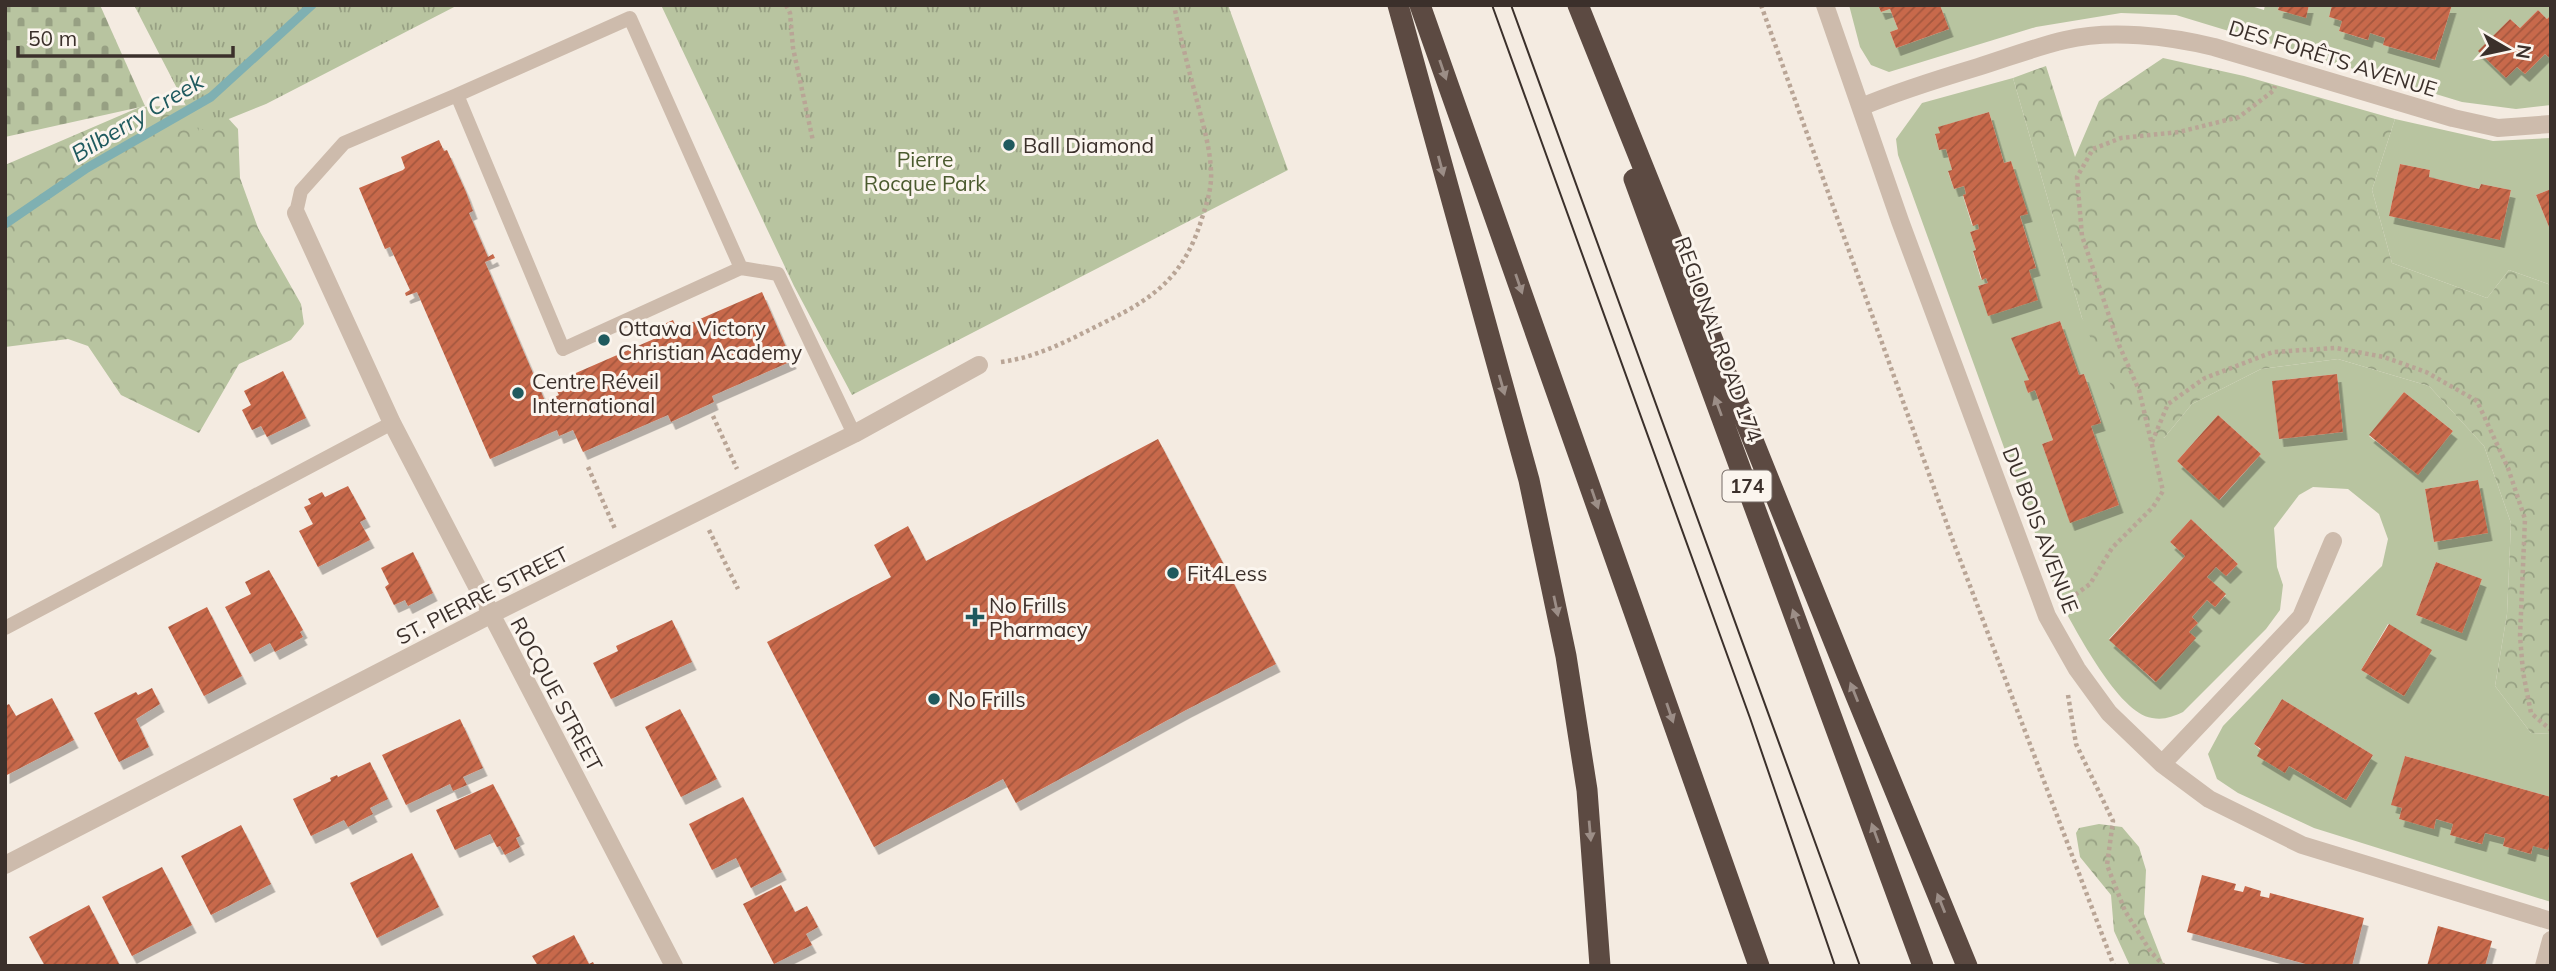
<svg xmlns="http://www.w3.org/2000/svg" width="2556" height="971" viewBox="0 0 2556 971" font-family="Mulish,sans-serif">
<defs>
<pattern id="forest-crowns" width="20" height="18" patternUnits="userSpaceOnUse" patternTransform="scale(1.75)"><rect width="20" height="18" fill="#b8c4a0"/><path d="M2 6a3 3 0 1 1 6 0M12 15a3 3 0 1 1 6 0" fill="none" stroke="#97a083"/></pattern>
<pattern id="cemetery-stones" width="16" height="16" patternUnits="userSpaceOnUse" patternTransform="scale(1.75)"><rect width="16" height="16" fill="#b8c4a0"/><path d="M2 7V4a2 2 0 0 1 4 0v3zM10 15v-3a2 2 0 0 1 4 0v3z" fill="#97a083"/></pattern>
<pattern id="park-tufts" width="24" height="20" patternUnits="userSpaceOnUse" patternTransform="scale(1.75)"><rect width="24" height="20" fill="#b8c4a0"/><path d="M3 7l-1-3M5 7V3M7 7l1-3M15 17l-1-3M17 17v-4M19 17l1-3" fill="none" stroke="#97a083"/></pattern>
<pattern id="building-hatch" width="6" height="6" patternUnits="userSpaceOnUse" patternTransform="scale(1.75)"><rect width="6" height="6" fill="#c8694b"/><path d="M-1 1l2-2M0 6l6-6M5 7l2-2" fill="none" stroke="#a4573f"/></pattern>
<filter id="shadow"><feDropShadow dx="4.5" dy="8" stdDeviation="0" flood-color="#0004"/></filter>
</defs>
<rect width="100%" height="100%" fill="#f4ebe1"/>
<path fill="#b8c4a0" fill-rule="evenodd" d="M1849,5H1878L1881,12L1890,9L1898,29L1890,32L1896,48L1949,29L1940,5H2248L2264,10L2265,5H2278V10L2306,17L2309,5H2332L2329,17L2342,21L2339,31L2367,40L2370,33L2385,38L2383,45L2435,60L2452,5H2551V15L2547,19L2538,10L2520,28L2510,19L2479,51L2506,78L2517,67L2525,74L2545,54L2551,59V105L2516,109L2462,102L2176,15L2121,13L2036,27L1889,72L1871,65L1860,47Z
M2013,78L2082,318L2164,438L2192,404L2261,369L2338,359L2429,386L2484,446L2511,523L2507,614L2495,686L2531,733L2551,734V797L2405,756L2392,805L2402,808L2399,819L2434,828L2436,819L2453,824L2450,835L2481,844L2485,833L2505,838L2503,846L2531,854L2533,846L2551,839V902L2314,828L2238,793L2217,779L2208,754L2223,726L2307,639L2382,566L2388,539L2379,514L2348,489L2313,487L2299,495L2274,528L2277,567L2283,585L2280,610L2266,629L2183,712C2172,717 2164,720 2152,718C2118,713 2077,631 2060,602L1898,155L1896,139L1922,103ZM1989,112L2004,163L2011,161L2027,213L2020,216L2036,267L2029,270L1988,315L1978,286L1988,283L1986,278L1981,279L1973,252L1976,250L1970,232L1979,229L1978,224L1972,225L1963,196L1966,194L1964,186L1954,189L1948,172L1952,170L1946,149L1939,150L1935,135L1940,133L1939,127ZM2060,321L2079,375L2084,374L2101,422L2091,426L2119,505L2070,522L2042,444L2053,440L2035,390L2028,393L2025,382L2029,380L2012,338ZM2337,374L2343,432L2279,439L2273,381ZM2404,392L2453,431L2418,474L2369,436ZM2218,415L2261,454L2220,500L2177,461ZM2478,480L2487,533L2434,542L2425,489ZM2191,519L2238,564L2227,576L2216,567L2207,577L2226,595L2215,607L2207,600L2192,617L2198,623L2189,632L2195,639L2155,682L2109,639L2185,556L2170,542ZM2436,562L2482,579L2461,632L2416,615ZM2388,624H2389L2404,696L2361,670ZM2282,699L2373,755L2346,800L2289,766L2285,772L2254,744Z
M2395,119L2493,141L2551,138V189L2536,195L2551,232V285L2509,270L2487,298L2392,263L2372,190ZM2400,164L2430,170L2429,177L2479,189L2481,184L2511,190L2500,239L2389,216Z"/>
<path fill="url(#forest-crowns)" d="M2163,58L2244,76L2395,119L2372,190L2392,263L2487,298L2509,270L2551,285V734L2531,733L2495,686L2507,614L2511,523L2484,446L2429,386L2338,359L2261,369L2192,404L2164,438L2124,416L2082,318L2013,78L2046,66L2075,157L2099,101Z
M215,104L238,129L240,178L258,228L301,304L304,324L291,340L239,364L199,433L121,395L88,346L68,339L5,347V165L140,107Z
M2099,824L2122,827L2139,847L2146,870L2144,914L2163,963L2167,966H2130L2114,931L2111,895L2080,857L2076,833L2079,828Z"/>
<path fill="url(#cemetery-stones)" d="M5,5H100L145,106L5,137Z"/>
<path fill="url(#park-tufts)" d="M134,5H458L266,104L199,131Z
M661,5H1228L1288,170L852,395L794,286Z"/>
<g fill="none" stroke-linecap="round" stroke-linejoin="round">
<path stroke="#7fb0b2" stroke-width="9" d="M5,224L87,168L211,97L312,5"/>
</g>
<path fill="url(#building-hatch)" filter="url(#shadow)" d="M1878,5H1940L1949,29L1896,48L1890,32L1898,29L1890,9L1881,12Z
M2279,5H2309L2306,18L2278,10Z
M2332,5H2452L2435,60L2383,45L2385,38L2370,33L2368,40L2339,31L2342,21L2329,17Z
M2538,10L2547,19L2551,15V59L2545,54L2525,74L2517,67L2506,78L2478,51L2510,19L2520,28Z
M1989,112L2004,163L2011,161L2028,214L2020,216L2036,268L2029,270L2038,300L1988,316L1978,286L1988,283L1986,278L1982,280L1973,251L1976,250L1970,232L1979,229L1978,224L1973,226L1963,195L1966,194L1964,186L1954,189L1948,171L1952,170L1946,149L1939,150L1935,134L1940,133L1938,127Z
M439,140L444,151L447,150L466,192L473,211L469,213L488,257L493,254L495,258L485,262L545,401L559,395L553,383L663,335L660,326L673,320L677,329L762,292L792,361L712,396L714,402L671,422L668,415L583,452L573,430L559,436L557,430L490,459L417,292L406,296L405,293L410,290L390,247L385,249L359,188L403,170L405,168L401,157Z
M2400,164L2430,170L2429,177L2479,189L2481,184L2511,190L2500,240L2389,216Z
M2551,189V232L2536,195Z
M2060,321L2079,375L2084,374L2101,423L2091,426L2119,505L2070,523L2042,444L2053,440L2035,390L2028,393L2024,381L2029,380L2011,338Z
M283,371L306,418L267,437L261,426L252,430L242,410L251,405L244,391Z
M2337,374L2343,432L2279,439L2272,381Z
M2404,392L2453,431L2418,475L2369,435Z
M2218,415L2261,454L2219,500L2177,461Z
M1158,439L1276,664L1186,710L1016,803L1003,779L874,847L767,642L891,577L874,545L908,526L926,561Z
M2478,480L2488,533L2434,542L2425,489Z
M348,486L366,519L360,522L370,540L318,567L299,531L313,524L304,507L311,504L308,499L322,492L325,497Z
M2191,519L2238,564L2226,576L2216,567L2207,577L2226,594L2215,607L2207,600L2192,617L2198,623L2189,632L2196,638L2156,682L2109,640L2185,556L2170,542Z
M413,552L433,593L408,606L405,600L394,605L385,587L389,584L381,568Z
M2436,562L2482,579L2462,633L2416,615Z
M269,570L303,630L300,632L303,637L275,652L270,643L250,654L225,607L251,594L245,582Z
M207,607L242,676L204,696L168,627Z
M672,620L692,662L611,699L593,663L618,651L616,646Z
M2389,624L2432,650L2404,696L2361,670Z
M152,688L160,704L136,719L149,747L119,762L94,713L136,692L138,695Z
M52,698L74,740L5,776V706L9,704L16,716Z
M2282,699L2373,755L2346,800L2289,766L2285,773L2257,756L2261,749L2254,744Z
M680,709L717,779L681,797L645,727Z
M460,719L483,768L463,777L467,785L453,791L450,784L406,805L382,755Z
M2405,756L2551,797V839L2548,850L2533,846L2531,854L2503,846L2505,838L2485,833L2482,844L2450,835L2453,824L2436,819L2434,829L2399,819L2402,808L2391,805Z
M370,762L388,799L370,808L373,814L348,827L344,820L311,836L293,799L331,781L330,778L337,775L338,777Z
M493,784L520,836L516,838L520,847L505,855L500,846L497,847L490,834L455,850L436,810Z
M743,797L782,872L751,888L736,858L712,870L689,824Z
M241,825L271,884L211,915L181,856Z
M412,853L439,907L377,938L350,883Z
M162,867L192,925L132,956L102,897Z
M2202,875L2236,884L2234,890L2243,892L2245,886L2261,891L2260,896L2269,898L2270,893L2364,918L2352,966H2313L2187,932Z
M781,885L795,912L807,906L818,927L806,934L812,945L774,964L743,904Z
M89,905L119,964L116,966H45L29,937Z
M2438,926L2492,941L2485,966H2427Z
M574,935L589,964L593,962L595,966H538L532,956Z"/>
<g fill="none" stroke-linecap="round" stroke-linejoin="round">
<path stroke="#b9a596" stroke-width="4.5" stroke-dasharray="3.5 3.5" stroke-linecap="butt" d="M786,5L790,13L793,48L813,141
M1761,5L1953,541L2114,966
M1001,362C1039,357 1071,339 1105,322C1157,297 1185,274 1202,218C1207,203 1212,187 1211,171C1210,145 1201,118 1195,93C1187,64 1180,35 1174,5
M713,416L737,469
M2152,442L2168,404L2205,378L2273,352L2336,348L2384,357L2426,372L2477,401L2508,468L2525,519L2520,636L2523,672L2531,713L2551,730
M588,467L615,529
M709,530L738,589
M2064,603L2090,584L2112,548L2153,507L2163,491L2139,390L2119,345L2082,236L2077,177L2093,149L2121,138L2179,132L2239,117L2273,91L2275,86
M2068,695L2076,744L2113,821L2107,865L2125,911L2151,952L2164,966"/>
<path stroke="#cdbbac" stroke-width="14" d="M296,213L301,191L344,143L457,95
M741,268L630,18L457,95L563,349L741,268L778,274L854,434
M5,628L392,423"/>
<path stroke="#cdbbac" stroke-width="18" d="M1825,5L1900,221L2047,616L2077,669L2109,713L2162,764L2209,799L2302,845L2551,921
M1861,107C1899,91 1938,79 1978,67C2007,58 2035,47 2065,40C2110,29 2169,36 2214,47L2453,118L2498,128L2551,124
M296,213L392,423L674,966
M2162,764L2301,617L2333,541
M5,865L490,615L854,434L979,365
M2544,966L2551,940"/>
<path stroke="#5c4a42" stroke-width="21" d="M1398,5L1529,480L1566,656L1587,790L1600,966
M1420,5L1759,966
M1578,5L1847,674L1967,966
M1634,179L1923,966"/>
<path stroke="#3b302b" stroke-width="2" d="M1492,5L1750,718L1835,966
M1511,5L1860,966"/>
</g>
<defs><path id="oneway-solid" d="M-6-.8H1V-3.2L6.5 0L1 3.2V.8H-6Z" transform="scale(1.75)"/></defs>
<g fill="#9c8e87">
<use href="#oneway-solid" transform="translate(1443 70) rotate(71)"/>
<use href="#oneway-solid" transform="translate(1441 166) rotate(75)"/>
<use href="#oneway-solid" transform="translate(1519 284) rotate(71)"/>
<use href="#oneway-solid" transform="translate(1502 385) rotate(74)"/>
<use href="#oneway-solid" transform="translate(1718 406) rotate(-110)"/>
<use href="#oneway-solid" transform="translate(1595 499) rotate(71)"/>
<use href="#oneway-solid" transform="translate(1556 606) rotate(78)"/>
<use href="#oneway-solid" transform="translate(1796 619) rotate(-110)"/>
<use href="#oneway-solid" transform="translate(1854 692) rotate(-112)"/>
<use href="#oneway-solid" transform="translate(1670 713) rotate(71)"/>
<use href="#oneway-solid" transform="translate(1590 831) rotate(85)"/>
<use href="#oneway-solid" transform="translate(1875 833) rotate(-110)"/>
<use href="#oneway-solid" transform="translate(1941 903) rotate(-112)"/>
</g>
<g fill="#1f5a5e" stroke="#fbf5ee" stroke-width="2.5">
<circle cx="1009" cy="145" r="7"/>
<circle cx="604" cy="340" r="7"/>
<circle cx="518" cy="393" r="7"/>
<circle cx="1173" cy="573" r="7"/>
<path d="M971.5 606.5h7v7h7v7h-7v7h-7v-7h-7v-7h7z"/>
<circle cx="934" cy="699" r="7"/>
</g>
<g text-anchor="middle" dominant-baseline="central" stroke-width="6" stroke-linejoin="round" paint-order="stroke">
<rect fill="#fbf5ee" stroke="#756b66" stroke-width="2" x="1722.5" y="470.5" width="49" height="31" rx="5"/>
<g font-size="19" font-weight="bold" fill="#3b302b">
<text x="1747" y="486">174</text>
</g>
<g font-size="21" fill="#3b302b" stroke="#fbf5ee">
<text transform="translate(2333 58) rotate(17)">DES FORÊTS AVENUE</text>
<text transform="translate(1719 339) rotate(70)">REGIONAL ROAD 174</text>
<text transform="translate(2041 530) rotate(69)">DU BOIS AVENUE</text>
<text transform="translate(482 595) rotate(-27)">ST. PIERRE STREET</text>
<text transform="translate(557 694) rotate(62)">ROCQUE STREET</text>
</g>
<g font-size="21" fill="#3b302b" stroke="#fbf5ee" text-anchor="start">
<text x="1023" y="145">Ball Diamond</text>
<text x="618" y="328">Ottawa Victory<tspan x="618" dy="24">Christian Academy</tspan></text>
<text x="532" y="381">Centre Réveil<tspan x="532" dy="24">International</tspan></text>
<text x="1187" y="573">Fit4Less</text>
<text x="989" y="605">No Frills<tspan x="989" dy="24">Pharmacy</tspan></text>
<text x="948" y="699">No Frills</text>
</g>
<g font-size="21" fill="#4a5a2e" stroke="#fbf5ee">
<text x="925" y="159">Pierre<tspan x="925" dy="24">Rocque Park</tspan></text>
</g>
<g font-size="23" font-style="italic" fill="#1f5a5e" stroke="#fbf5ee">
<text transform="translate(137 117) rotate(-31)">Bilberry Creek</text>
</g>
</g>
<rect width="2556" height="971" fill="none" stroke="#3b302b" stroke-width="14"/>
<g transform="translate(2507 49) rotate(99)" stroke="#fbf5ee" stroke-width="5" paint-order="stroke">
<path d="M0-5L12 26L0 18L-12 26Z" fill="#3b302b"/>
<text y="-10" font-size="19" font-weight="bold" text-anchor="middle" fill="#3b302b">N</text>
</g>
<path d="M18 46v10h215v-10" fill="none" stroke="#3b302b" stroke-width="3.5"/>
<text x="28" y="46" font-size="21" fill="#3b302b" stroke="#fbf5ee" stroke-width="5" paint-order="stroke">50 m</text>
</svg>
